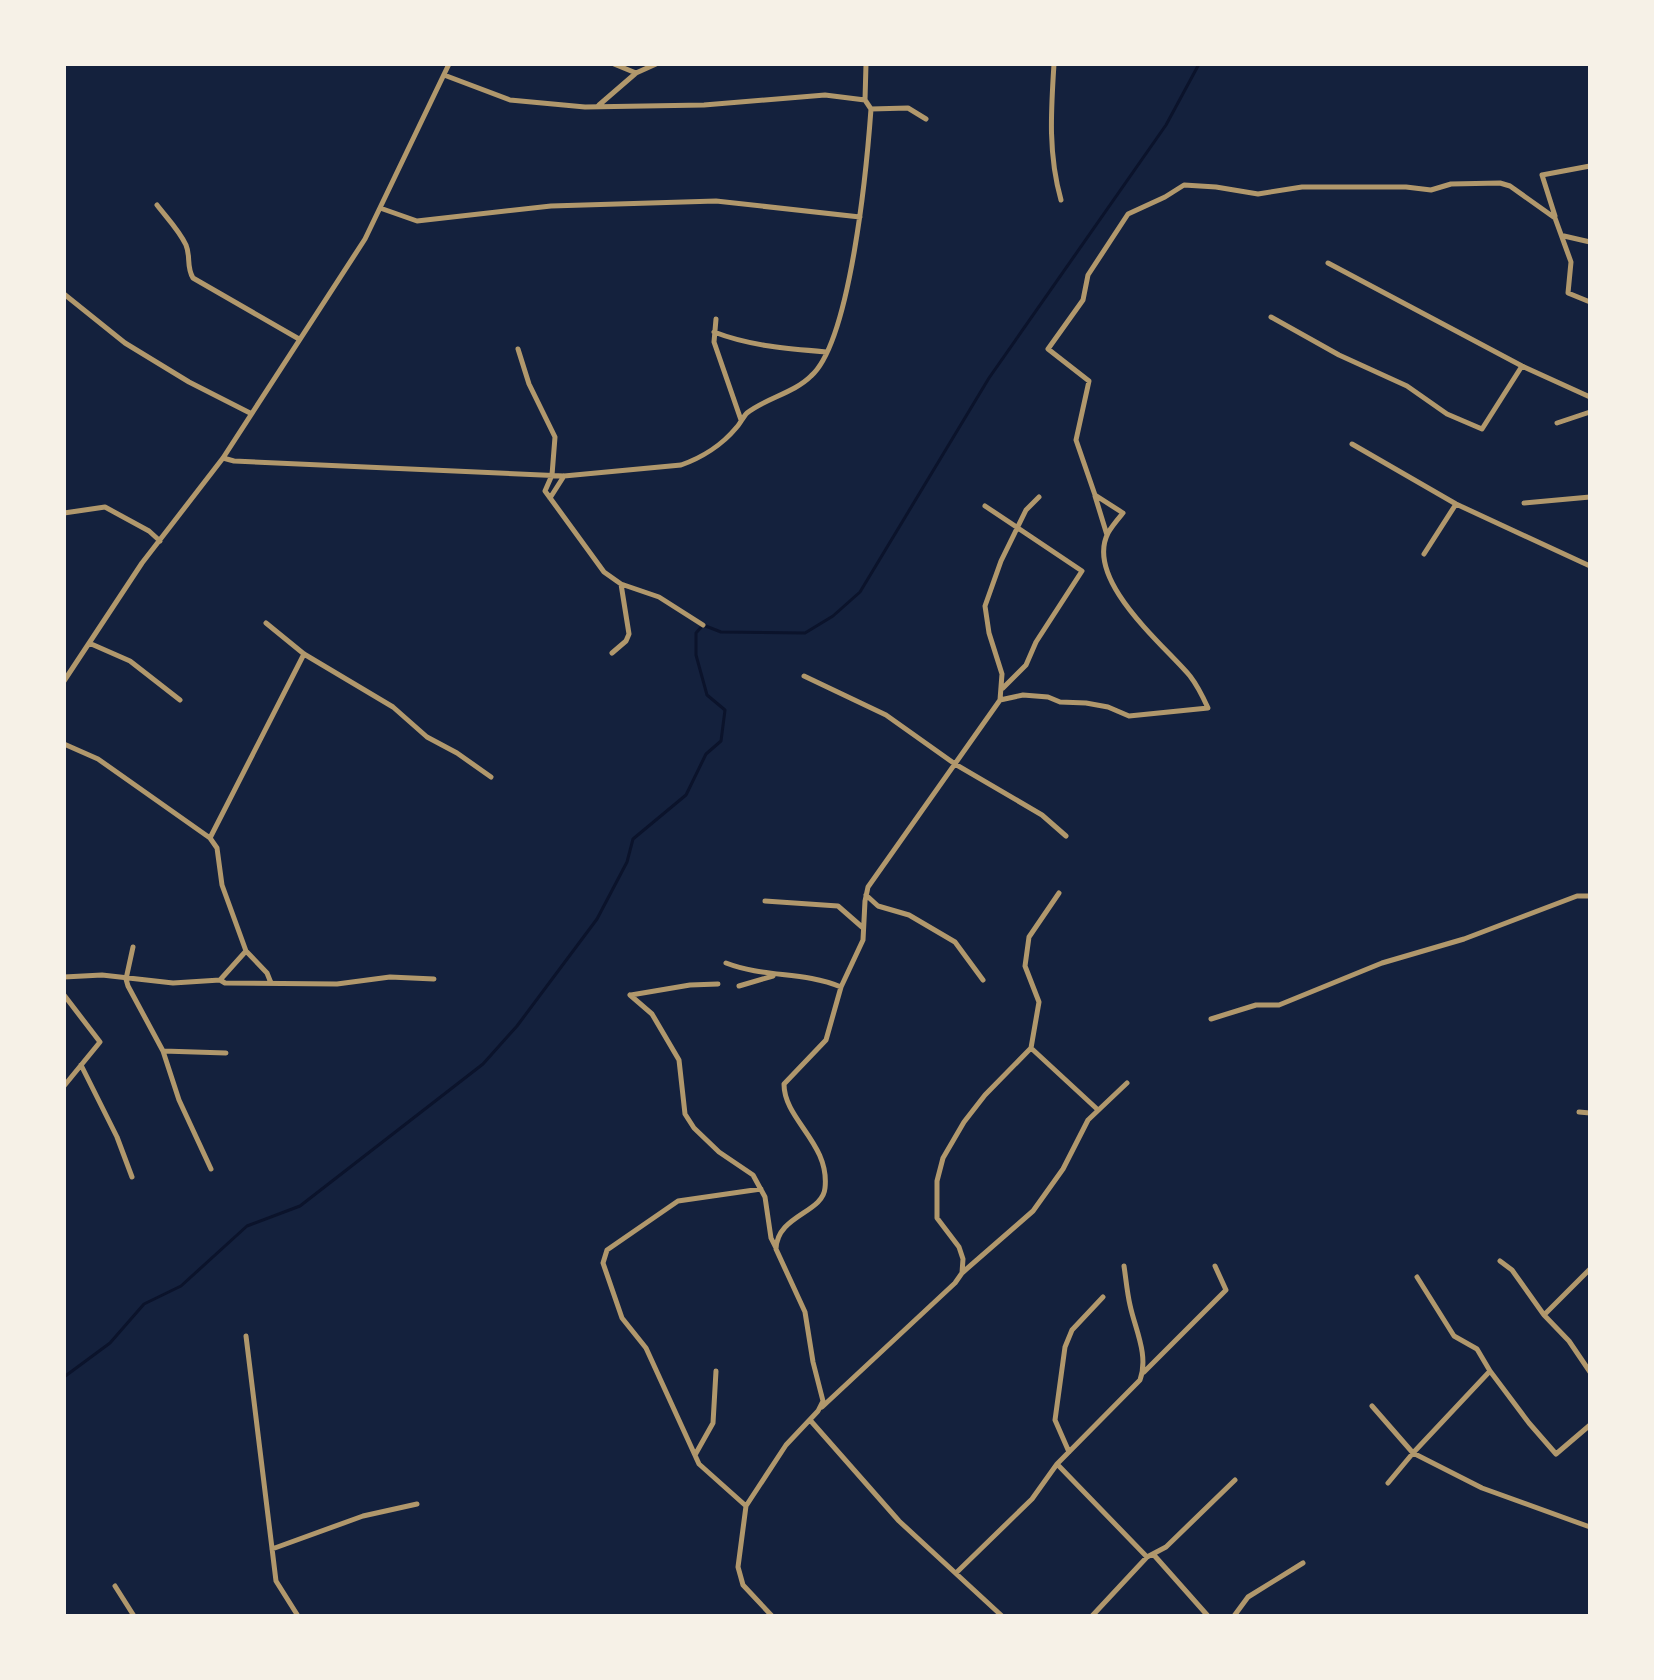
<svg xmlns="http://www.w3.org/2000/svg" width="1654" height="1680" viewBox="0 0 1654 1680" font-family="'DM Sans',sans-serif">
<rect width="100%" height="100%" fill="#14213d"/>
<g fill="none" stroke-linecap="round" stroke-linejoin="round">
<path stroke="#0b132b" stroke-width="3" d="M64,1377L110,1343L144,1304L181,1286L247,1226L300,1206L483,1064L517,1026L597,919L627,862L633,839L686,795L706,754L721,741L725,710L707,695L696,655V633L703,625L721,632L805,633L833,616L860,592L989,378L1166,125L1199,64"/>
<path stroke="#b1986c" stroke-width="5" d="M614,64L636,73
M1054,64C1051,111 1048,154 1061,200
M444,75L510,100L585,107L704,105L825,95L865,100
M599,105L636,73L656,64
M871,109L908,108L926,119
M157,205C167,218 179,230 186,245C191,257 186,266 193,278L299,339
M380,208L417,221L551,206L716,201L860,217
M1555,216L1542,175L1590,166
M1564,236L1590,242
M1328,263L1522,366L1590,397
M64,294L125,343L189,382L250,413
M1271,317L1339,355L1407,386L1447,414L1482,429L1522,366
M716,319L714,342L741,420
M714,332C750,346 789,349 827,352
M518,349L529,384L555,437L552,475L545,491L604,572L621,584L659,597L703,625
M1557,423L1590,412
M1352,444L1456,504L1590,566
M223,458L234,461L564,476L681,465C701,458 722,445 736,428C740,424 743,417 747,413C766,398 794,393 811,376C851,341 867,164 871,109L865,100L866,64
M1095,496L1107,535
M550,498L564,476
M1524,503L1590,497
M985,506L1082,571L1036,642L1026,665L1003,688
M64,513L105,507L149,531L160,541
M1424,554L1456,504
M266,623L304,654L393,707L427,737L457,753L491,777
M89,643L130,661L180,700
M612,653L626,641L629,634L621,584
M804,676L886,715L955,764L1042,815L1066,836
M64,681L142,563L223,458L365,239L449,64
M1000,700L1023,695L1048,697L1060,702L1086,703L1108,707L1129,716L1208,708C1203,697 1197,685 1190,676C1164,645 1084,580 1108,533C1112,526 1118,519 1123,513L1095,495L1076,440L1089,381L1048,349L1083,300L1088,275L1128,214L1165,197L1184,185L1216,187L1258,194L1302,187H1406L1431,190L1451,184L1500,183L1510,186L1555,218L1571,262L1568,293L1590,302
M64,744L98,759L210,838
M866,895L878,906L909,915L955,942L983,980
M765,901L838,906L862,927
M133,947L126,979L128,986L163,1051L179,1100L211,1169
M726,963C765,978 803,971 841,987
M64,977L102,975L173,983L220,980L225,983L337,984L390,977L434,979
M220,980L246,951
M271,983L267,973L246,951L222,885L217,848L210,838L304,654
M739,986L773,976
M64,995L100,1042L64,1086
M630,995L652,1014L679,1060L685,1114L694,1128L719,1152L753,1175L765,1197L771,1238L776,1248
M631,995L690,985L718,984
M1211,1019L1256,1005H1279L1382,963L1464,939L1577,896H1590
M1031,1048L1097,1109
M163,1051L226,1053
M81,1065L117,1137L132,1177
M1579,1112L1590,1113
M1500,1261L1512,1270L1544,1315L1569,1341L1590,1372
M962,1273L1033,1211L1063,1169L1088,1120L1127,1083
M1417,1277L1454,1336L1477,1349L1490,1371
M1544,1315L1590,1269
M246,1336L276,1581L298,1616
M1144,1372L1226,1290L1215,1266
M1372,1406L1413,1453L1482,1488L1590,1527
M822,1407L955,1283L962,1273L963,1259L959,1247L937,1218V1181L943,1158L964,1122L985,1095L1031,1048L1039,1002L1025,966L1029,937L1059,893
M810,1420L899,1521L1002,1616
M1069,1452L1055,1420L1065,1347L1072,1330L1103,1297
M695,1455L713,1423L716,1371
M1057,1464L1147,1557
M1388,1483L1413,1453L1490,1371L1529,1423L1556,1454L1590,1425
M746,1506L699,1464L646,1348L622,1318L603,1263L607,1250L678,1201L761,1189
M272,1549L363,1516L417,1504
M1153,1554L1208,1616
M956,1573L1032,1499L1057,1464L1140,1380C1149,1355 1135,1329 1130,1305C1127,1292 1126,1279 1124,1266
M115,1586L134,1616
M772,1616L743,1585L738,1567L746,1506L786,1445L818,1411L823,1401L813,1362L805,1312L776,1249C777,1215 823,1213 825,1188C830,1143 784,1120 784,1084L826,1040L841,987L863,940L865,901L868,887L1000,700L1002,674L989,633L985,606L1001,561L1026,510L1039,497
M1092,1616L1147,1557L1166,1547L1235,1480
M1234,1616L1248,1597L1303,1563"/>
</g>
<rect width="1654" height="1680" fill="none" stroke="#f6f1e7" stroke-width="132"/>
</svg>
